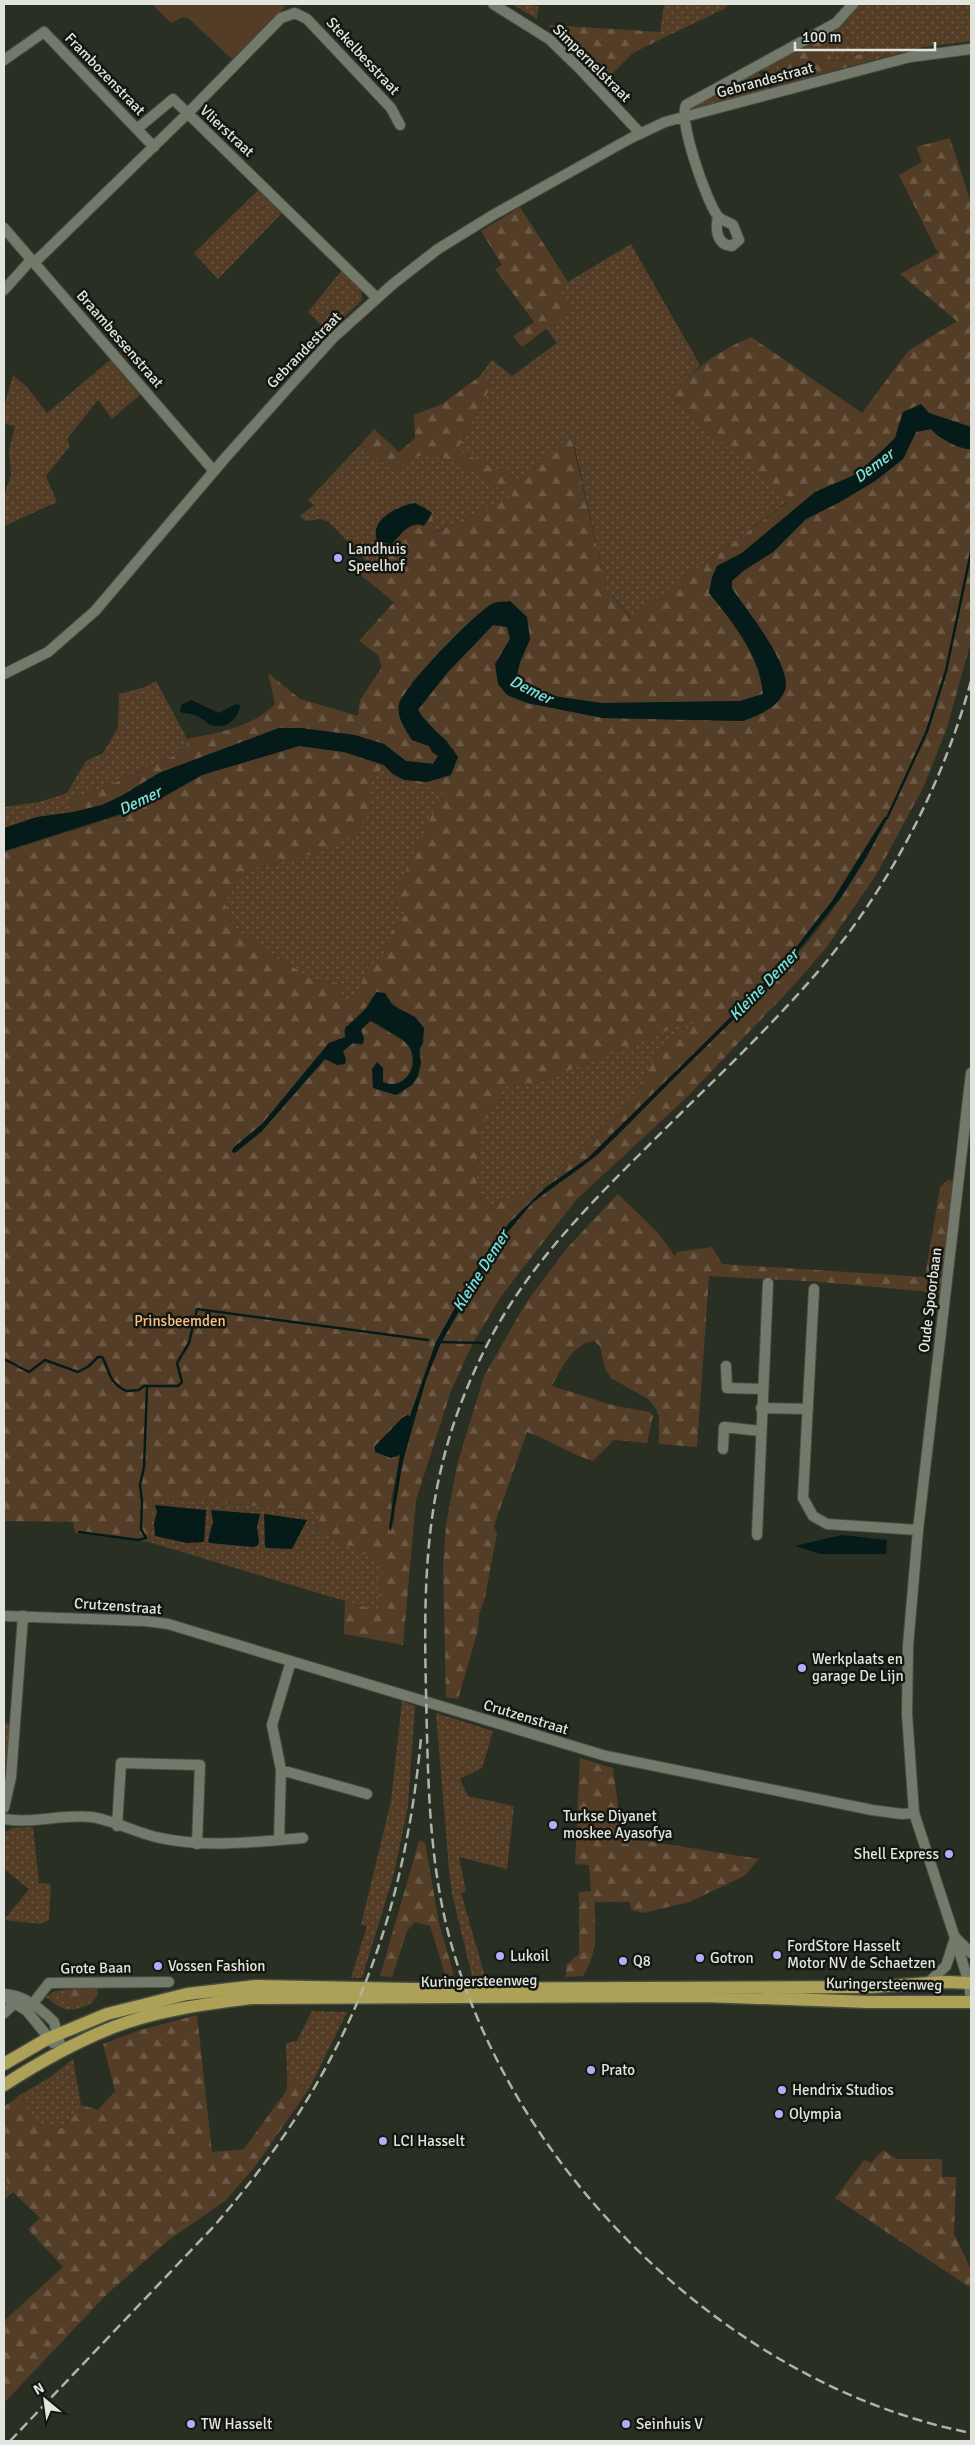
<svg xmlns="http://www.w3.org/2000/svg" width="975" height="2445" viewBox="0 0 975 2445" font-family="Signika,sans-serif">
<defs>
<pattern id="grass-dots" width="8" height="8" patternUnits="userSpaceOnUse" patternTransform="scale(1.25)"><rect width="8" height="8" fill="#543d26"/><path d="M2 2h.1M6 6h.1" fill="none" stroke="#6c5945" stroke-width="1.8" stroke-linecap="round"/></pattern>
<pattern id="forest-firs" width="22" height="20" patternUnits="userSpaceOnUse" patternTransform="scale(1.25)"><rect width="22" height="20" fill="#543d26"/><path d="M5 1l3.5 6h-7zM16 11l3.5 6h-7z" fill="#6c5945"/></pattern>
</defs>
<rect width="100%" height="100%" fill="#292f23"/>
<path fill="url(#grass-dots)" d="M512,4L538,6L537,19Z
M664,4H727L726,8L659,40Z
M858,4H971V41L924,47L870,61L867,52L833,62L825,44L833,40L830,32L846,21Z
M776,60L781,69L771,78L773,87L761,68Z
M757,70L769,89L694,111L690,109L691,104Z
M259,189L283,212L218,279L194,253Z
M631,244L700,365L670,395L788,501L631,618L606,587L576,453L571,436L522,481L457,450L492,385L479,377L492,360L512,376L557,343L546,328L571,310L556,289Z
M342,270L361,290L362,300L328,332L308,312Z
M111,359L141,394L112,419L98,400L67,439L70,446L46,476L57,502L4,526V496L11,475L9,450L15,426L4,424V408L13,375L27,387L47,413Z
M361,444L396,473C404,464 413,456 425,455C450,453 491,483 513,496L433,533L432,513L422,505L378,542L389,554L370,565L329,522L321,519L305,521L300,516L314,505L308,500Z
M156,681L187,739V750L105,787L70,799L73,812L38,817L4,828V807L39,802L67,793L86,761L103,753L118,728L119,694L145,687Z
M382,768L391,777L445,790L392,902L403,906L407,913L391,931L381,966L361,987L355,1001L348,1006L337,983L313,980L235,929L224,902L245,870L309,855Z
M703,1016L661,1050L623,1111L569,1157L545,1186L520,1196L499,1200L495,1210L484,1206L476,1180L481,1141V1126L504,1086L540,1082Z
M154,1497L322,1512L316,1529L383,1564L378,1611L149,1542Z
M402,1701L415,1706L408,1806L394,1874L362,1978H351L367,1926L361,1925L391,1801Z
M436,1713L493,1731L482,1768L460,1779L468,1796L514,1806L507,1869L459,1857L466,1891L461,1893L485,1976H472L452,1894L449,1870Z
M4,1722L10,1724L7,1771L4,1775Z
M33,1827L39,1883L51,1884L49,1920L40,1924L4,1920L29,1889L4,1869V1832L13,1828Z
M64,1990L66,2005L80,2002L91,2004C67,2013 66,2012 46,1997L55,1991Z
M312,2011L347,2012L309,2089L287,2073L286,2043L297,2041Z
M73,2059L81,2105L62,2128L36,2123L20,2095L49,2078Z
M4,2156L14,2191L4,2200Z"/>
<path fill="url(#forest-firs)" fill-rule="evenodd" d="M548,25L662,32L659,40L633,53L606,80Z
M830,32L834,40L825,45L833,62L868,52L870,61L773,87C770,77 771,74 781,69L776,60Z
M950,138L971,203V427L929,413L903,412L895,438L857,474L815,492L742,553L717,566L709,593C733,623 759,655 763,694L740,701L601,703L546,695L517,676L520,662L530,639L493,603L441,650L412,682L403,725L412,740L430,746L438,756L433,764L406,761L384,744L279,728L159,773L123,795L102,805L73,812L70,799L105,787L187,750V739C217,733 252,728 275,704L268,673L300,699L358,716L360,700L382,667L378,655L359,641L394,602L357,572L389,554L378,542L399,536L408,527L419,524L432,513L434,533L512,496C491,483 450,453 425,455C413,456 405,465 396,473L361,444L374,429L399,452L415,438L414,415L442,404L479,377L492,385L457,450L522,481L571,436L606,587L630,618L788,502L670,395C698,367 714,353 751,337L862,413L908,351L957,321L900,274L938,253L899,175L922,162L916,147Z
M520,207L568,282L556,289L571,310L522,347L513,336L534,322L495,269L502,265L481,231Z
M931,429C937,437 960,450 971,449V641L947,728L923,788L876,875L826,948L793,986L685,1099L576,1200L502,1295L473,1343L451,1391L416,1500L403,1645L344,1634L345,1601L378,1611L383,1564L316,1529L322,1512L154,1497L149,1542L75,1533L73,1522L4,1521V852L118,816L158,800L202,775L299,746L344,752L384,765L393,774L427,782L449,742L429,726L417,710L447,673L493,625L507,627L510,639L495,664L527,703L603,718L743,721L786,688C779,648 754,621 732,588V581L743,571L773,552L806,519L840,502L875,481L903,459L916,432ZM382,768L391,777L444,790L391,902L403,906L407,913L391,931L381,965L369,963L355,1000L348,1005L337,983L313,980L235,929L224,902L245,870L309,855L353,835L372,811L370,782ZM884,818C870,844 858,871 842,896C799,962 738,1015 682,1069C654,1097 627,1128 597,1155C568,1181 538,1192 512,1225C444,1311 402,1419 393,1528L391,1500L400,1455L391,1458L374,1449L375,1446L410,1417L436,1342L478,1267L509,1224L545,1188L588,1158L754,994L794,950L832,901ZM385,993C395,1012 410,1011 424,1028C422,1041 419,1050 421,1063L402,1093L396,1095L374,1088L383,1068V1082C397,1088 405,1081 413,1069L411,1050L404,1041L370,1021L361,1030L364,1039L361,1045L353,1043L343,1051L346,1059L338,1066L325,1059L261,1132L233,1148L262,1124L329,1043L345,1037L344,1031C354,1019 366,1011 372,997ZM701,1017L661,1050L623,1111L569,1157L545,1186L520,1196L499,1200L495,1210L484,1206L476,1180L481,1141V1126L505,1086L540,1082Z
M949,1179L954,1184L940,1293L821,1282L709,1276L697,1447L659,1444V1416L655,1407L648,1399L611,1378L605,1368L600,1346L594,1341C574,1342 560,1370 552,1386L612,1405L649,1412L653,1416L647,1443L614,1440L593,1461C570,1454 550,1440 527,1432L494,1526L497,1534L485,1597L479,1614L478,1630L458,1699L446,1697L443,1567L446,1525L457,1465L484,1376L526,1303L567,1248L618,1194L658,1233L675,1256L677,1252L712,1247L722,1264L925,1277L940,1187Z
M580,1758L613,1768L622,1837L759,1859L744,1876L689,1902L643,1913L631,1910L630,1902H595C594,1934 600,1947 583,1976L566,1977V1965L579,1954V1892L591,1891L589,1865L575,1864Z
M419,1841L425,1842L439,1923L454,1975L446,1977L430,1926L415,1922L407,1931L392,1977L380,1976Z
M97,1986L98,1995L91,2004L80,2002L65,2005L64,1990Z
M197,2015L212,2152L244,2149L287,2090V2073L309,2089L254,2168L225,2201L170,2239L107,2294L4,2403V2321L63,2267L28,2229L40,2218L8,2187L4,2156V2107L20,2095L36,2123L62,2128L81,2105L98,2110L115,2091L103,2044L140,2030Z
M883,2150L897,2159H942V2177H956L954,2234L971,2270V2288L835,2198L864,2160L871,2163Z"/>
<path fill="#543d26" d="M152,4H268L286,6L232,59L189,19L183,17L171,23Z"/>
<path fill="#041b1a" d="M921,404L929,413L971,427V449C960,450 937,437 931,429L916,432L903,459L875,481L840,502L806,519L773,552L743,571L732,581V589C745,608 793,666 785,690C778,708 759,715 743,721L603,718L527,703L507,695L498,684L495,664L510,639L507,627L493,625L447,673L418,710C429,728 447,738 458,757L451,775L427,782L404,780L393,774L384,765L344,752L299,746L202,775L158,800L129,811L4,851V828L37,817L73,812L102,805L123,795L159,773L279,728H301L355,735L384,744L406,761L433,764L438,756L432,752L429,746L412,740C406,730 396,717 399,704C404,687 479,608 494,603C499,601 505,602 510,601L527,617L530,639L520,662L517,676L546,695L601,703L740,701L763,694C761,656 732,621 709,593L712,577L717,566L742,553L815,492L857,474L885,448L895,438L903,412Z
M415,503L432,513L424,526C410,520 400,535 392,544L378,542C367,520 398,506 415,503Z
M191,700L219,713L236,704L240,705C239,720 224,731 209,724C204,721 200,717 195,715C191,713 185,714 180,712L181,705Z
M889,815L866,858L842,896L779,974L597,1155L533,1202L496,1246L441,1343L426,1380L403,1461L391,1531L389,1528L400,1455L391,1458L375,1452V1446L402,1418L407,1415L410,1416L436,1342L478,1267L509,1223L545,1188L588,1158L754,994L794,950L832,901L884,818Z
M376,992L385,993L392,1005L415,1017L424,1028L423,1043L419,1050L421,1063L418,1076L412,1085L396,1095L373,1088L372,1069L377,1062L383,1068V1082C402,1091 419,1069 411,1050C408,1041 395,1035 387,1030C382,1027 376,1022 370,1021L361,1030L364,1039L363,1044L353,1043L343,1051L346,1060L345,1064L338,1065L325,1059L261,1132L235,1153L232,1152L233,1148L262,1124L329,1043L345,1037V1028L367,1008Z
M155,1505L206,1510L204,1542L187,1543L155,1536L154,1523L157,1512Z
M211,1510L260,1514L257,1526L259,1542L257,1546L253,1547L210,1543L208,1541L213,1521Z
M264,1514L307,1520L292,1549L267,1548L265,1546Z
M842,1535L887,1540L886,1554H821L795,1546Z"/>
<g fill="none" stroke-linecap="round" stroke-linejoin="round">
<path stroke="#041b1a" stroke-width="2.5" d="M887,818L927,731L946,671L971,552
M439,1342L483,1343
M4,1359L29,1372L45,1360L78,1372L89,1366L98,1357H102C111,1371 106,1380 126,1391L139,1390L144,1386H178L182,1382L177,1363L189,1343L197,1309L428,1340
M79,1532L138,1540L146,1538L141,1529L142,1501L140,1485L144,1467L147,1387"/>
<defs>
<path id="minor" d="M493,4L549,39L580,69L640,133
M4,60L44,32L154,147
M137,129L173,99L377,298
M718,217C715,230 717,245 732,246L739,240L733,225C729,222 720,220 717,215C706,200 678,120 686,105L836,23L853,4
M4,228L214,471
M34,263L188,113L281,18L295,13L307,19L391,108L400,125
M4,290L31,260
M4,674L48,652L95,611L226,457L295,380L334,337L393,284L438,249L493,215L631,138L665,122L910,57L971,49
M971,1073L918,1530L908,1646L907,1714L914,1813L955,1938L969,1983L971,1999
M814,1289L803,1498L813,1516L827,1524L918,1530
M726,1366L727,1388L762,1389
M761,1408L808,1409
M723,1449L724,1427L761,1431
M757,1535L768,1283
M4,1616L146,1621L168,1624L606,1756L872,1810L902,1814L914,1813
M281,1770L367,1794
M4,1808L11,1777L23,1616
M4,1819C33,1824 61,1814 91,1817C114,1820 136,1833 160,1838C208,1848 254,1842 303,1838
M117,1826L121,1763L200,1765L197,1844
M279,1840L281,1770L272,1725L291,1661
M956,1938L971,1953
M927,1984L946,1966L955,1938
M4,1994C24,1995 40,2008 54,2022L62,2051
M5,1997L27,2011L53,2043
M27,2011L49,1983L169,1982
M4,2013L20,1998"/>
<path id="primary" d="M4,2064L47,2039L107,2014L187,1994L256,1986L412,1989L872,1987L946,1982L971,1983
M4,2085C38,2063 74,2043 111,2028C156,2010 205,2004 252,1998L705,1996L869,2002H971"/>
</defs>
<use href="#minor" stroke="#484d42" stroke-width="12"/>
<use href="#primary" stroke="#484d42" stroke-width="15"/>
<use href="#minor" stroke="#737a6b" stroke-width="10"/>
<use href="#primary" stroke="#ada157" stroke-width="12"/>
<path stroke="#afb4ab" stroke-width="2.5" stroke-dasharray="10 5" stroke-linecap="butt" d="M971,681C943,783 893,880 826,962C777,1021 720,1074 665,1129C598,1196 528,1262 485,1349C426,1466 423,1564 426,1692C428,1773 428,1853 448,1932C510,2171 728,2385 971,2433
M10,2441L215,2225C342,2078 403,1931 421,1738"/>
</g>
<g fill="#b3adf9" stroke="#141611" stroke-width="2">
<circle cx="338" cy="558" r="5"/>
<circle cx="802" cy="1668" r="5"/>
<circle cx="553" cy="1825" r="5"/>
<circle cx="949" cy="1854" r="5"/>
<circle cx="777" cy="1955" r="5"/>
<circle cx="500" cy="1956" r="5"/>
<circle cx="700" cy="1958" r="5"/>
<circle cx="623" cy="1961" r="5"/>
<circle cx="158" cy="1966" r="5"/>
<circle cx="591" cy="2070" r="5"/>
<circle cx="782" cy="2090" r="5"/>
<circle cx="779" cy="2114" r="5"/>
<circle cx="383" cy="2141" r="5"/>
<circle cx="191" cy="2424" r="5"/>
<circle cx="626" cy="2424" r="5"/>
</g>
<g text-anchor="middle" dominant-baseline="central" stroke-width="5" stroke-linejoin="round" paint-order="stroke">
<g font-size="15" fill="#e1e5dd" stroke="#141611">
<text transform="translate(363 56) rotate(47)">Stekelbesstraat</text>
<text transform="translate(592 63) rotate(45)">Simpernelstraat</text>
<text transform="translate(105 74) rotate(46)">Frambozenstraat</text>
<text transform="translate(765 80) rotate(-15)">Gebrandestraat</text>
<text transform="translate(227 131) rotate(43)">Vlierstraat</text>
<text transform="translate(120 339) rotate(49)">Braambessenstraat</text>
<text transform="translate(304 350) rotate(-46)">Gebrandestraat</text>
<text transform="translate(930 1300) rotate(-83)">Oude Spoorbaan</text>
<text transform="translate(118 1606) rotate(4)">Crutzenstraat</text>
<text transform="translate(526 1717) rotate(17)">Crutzenstraat</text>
<text transform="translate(96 1968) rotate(-1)">Grote Baan</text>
<text transform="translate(479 1981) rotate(-1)">Kuringersteenweg</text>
<text transform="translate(884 1984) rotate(1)">Kuringersteenweg</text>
</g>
<g font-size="15" fill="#e1e5dd" stroke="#141611" text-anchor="start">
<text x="348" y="549">Landhuis<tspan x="348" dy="17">Speelhof</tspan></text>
<text x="812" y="1659">Werkplaats en<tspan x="812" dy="17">garage De Lijn</tspan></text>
<text x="563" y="1816">Turkse Diyanet<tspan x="563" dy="17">moskee Ayasofya</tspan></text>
<text x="939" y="1854" text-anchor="end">Shell Express</text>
<text x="787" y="1946">FordStore Hasselt<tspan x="787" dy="17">Motor NV de Schaetzen</tspan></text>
<text x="510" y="1956">Lukoil</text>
<text x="710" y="1958">Gotron</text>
<text x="633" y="1961">Q8</text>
<text x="168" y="1966">Vossen Fashion</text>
<text x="601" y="2070">Prato</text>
<text x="792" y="2090">Hendrix Studios</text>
<text x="789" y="2114">Olympia</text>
<text x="393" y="2141">LCI Hasselt</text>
<text x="201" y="2424">TW Hasselt</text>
<text x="636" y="2424">Seinhuis V</text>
</g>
<g font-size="15" fill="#fdc084" stroke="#141611">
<text x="180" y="1321">Prinsbeemden</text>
</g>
<g font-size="16" font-style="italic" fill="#74e5e0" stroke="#141611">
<text transform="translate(874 466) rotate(-37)">Demer</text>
<text transform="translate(531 690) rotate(26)">Demer</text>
<text transform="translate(140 801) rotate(-26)">Demer</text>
<text transform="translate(764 985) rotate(-46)">Kleine Demer</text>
<text transform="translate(481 1271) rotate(-58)">Kleine Demer</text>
</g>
</g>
<rect width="975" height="2445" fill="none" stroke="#e1e5dd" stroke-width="10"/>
<g transform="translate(45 2400) rotate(331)" stroke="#141611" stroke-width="4" paint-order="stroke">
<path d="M0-4L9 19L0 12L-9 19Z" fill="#e1e5dd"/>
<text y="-8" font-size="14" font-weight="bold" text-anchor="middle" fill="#e1e5dd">N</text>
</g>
<path d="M795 42v8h140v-8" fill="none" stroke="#e1e5dd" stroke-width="2.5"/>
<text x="802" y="42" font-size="15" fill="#e1e5dd" stroke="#141611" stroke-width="4" paint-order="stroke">100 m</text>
</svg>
